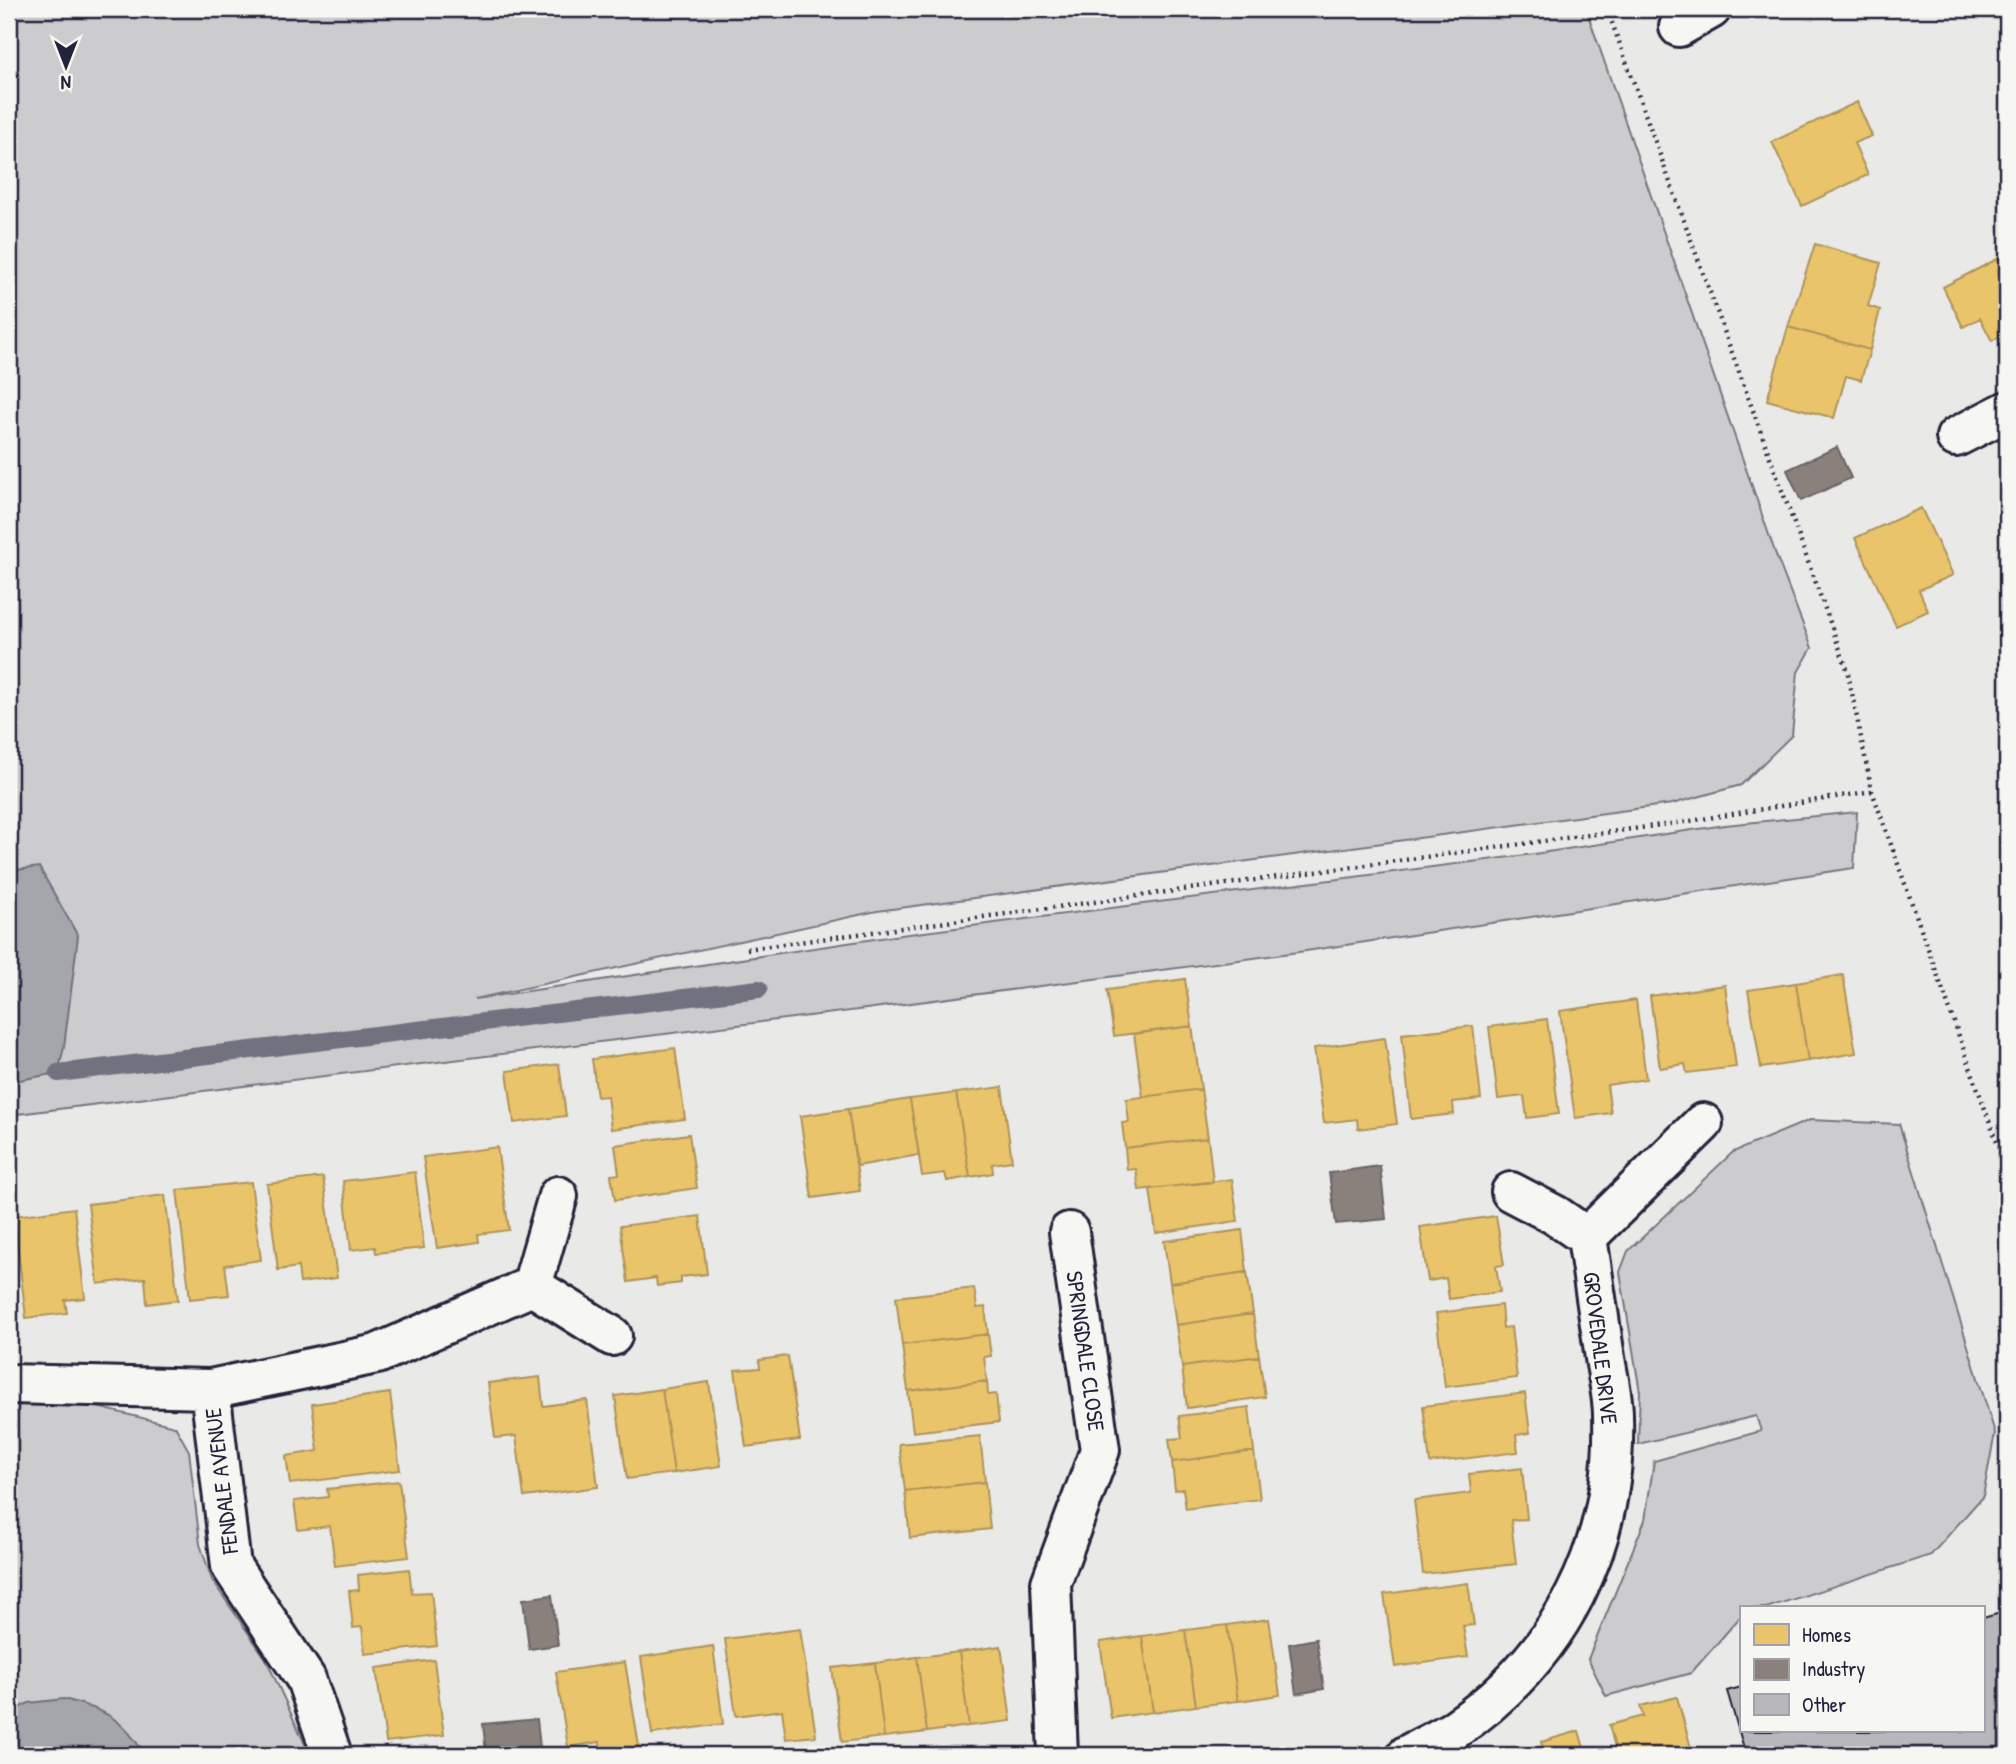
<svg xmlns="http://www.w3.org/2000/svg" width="2016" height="1764" viewBox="0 0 2016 1764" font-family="'Patrick Hand',sans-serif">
<rect width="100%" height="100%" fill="#e9e9e7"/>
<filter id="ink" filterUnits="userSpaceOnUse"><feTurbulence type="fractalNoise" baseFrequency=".0143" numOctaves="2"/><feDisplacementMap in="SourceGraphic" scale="14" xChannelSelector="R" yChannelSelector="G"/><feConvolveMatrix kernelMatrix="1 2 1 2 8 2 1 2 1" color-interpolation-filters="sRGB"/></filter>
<g filter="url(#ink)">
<path fill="#ccccce" stroke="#777784" stroke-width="2" d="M9,9H1586L1776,555L1812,648L1798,672L1792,735L1741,785L1672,804L877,911L475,999L901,935L1534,854L1725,825L1857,812L1854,868L1306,951L858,1010L9,1115Z
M1810,1120L1899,1124L1995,1433L1983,1496L1931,1555L1766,1608H1741V1616L1691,1673L1606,1696L1588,1659L1645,1520L1654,1461L1761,1431L1756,1416L1638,1444L1640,1392L1620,1272L1628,1251L1733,1152Z
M9,1405H89L175,1426L189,1451L200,1544L212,1580L266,1659L310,1755H9Z"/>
<path fill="#a5a5ac" stroke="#71717f" stroke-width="2" d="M39,867L78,936L64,1047L58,1073L9,1082V871Z
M64,1699C106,1710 122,1718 145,1755H9V1712L29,1703Z"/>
<path fill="#e9c46a" stroke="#ad935c" stroke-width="2" d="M1857,102L1872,136L1854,143L1868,175L1802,206L1772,142Z
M1815,244L1881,263L1868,306L1880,310L1870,350L1788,327Z
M2007,254V333L1992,341L1980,318L1963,327L1943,287Z
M1788,327L1870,350L1861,380L1846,376L1834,418L1767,400Z
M1921,508L1953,575L1919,590L1928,611L1896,626L1855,538Z
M2007,554V572L2000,557Z
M1843,975L1856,1053L1808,1061L1796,983Z
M1185,979L1192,1026L1114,1036L1107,990Z
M1796,983L1808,1061L1761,1068L1748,990Z
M1725,985L1736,1067L1687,1073L1685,1064L1660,1068L1650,996Z
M1636,1000L1646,1079L1607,1085L1611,1113L1575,1118L1560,1011Z
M1547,1019L1559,1114L1527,1118L1524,1096L1498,1099L1489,1027Z
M1192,1026L1201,1089L1143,1097L1134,1034Z
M1473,1026L1481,1099L1453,1102L1454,1114L1411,1119L1402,1034Z
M1385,1038L1397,1124L1358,1129L1357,1119L1324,1123L1314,1048Z
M675,1048L685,1119L611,1129L607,1096L597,1097L592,1059Z
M559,1064L566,1116L514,1123L507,1071Z
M1002,1087L1012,1161L992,1164L993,1173L970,1177L956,1093Z
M1201,1089L1208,1138L1125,1148L1122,1123L1129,1122L1126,1099Z
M956,1093L970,1177L947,1181L945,1173L922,1176L910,1099Z
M910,1099L919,1155L857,1166L848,1109Z
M848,1109L860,1191L812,1198L800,1116Z
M689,1134L697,1188L615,1200L611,1175L619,1174L615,1145Z
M1208,1138L1213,1182L1139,1190L1136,1169L1127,1170L1125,1148Z
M497,1147L509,1230L478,1234L479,1242L437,1248L423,1157Z
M415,1172L424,1248L376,1253L375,1247L351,1250L343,1181Z
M323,1177L337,1278L300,1283L298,1267L278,1270L267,1184Z
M1232,1179L1238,1221L1156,1233L1150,1189Z
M251,1182L261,1260L225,1265L229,1295L190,1299L177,1190Z
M165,1195L178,1300L147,1304L145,1278L98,1284L88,1204Z
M74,1208L85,1298L65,1300L67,1313L26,1318L14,1216Z
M700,1216L707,1274L681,1277V1283L657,1286L656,1278L628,1282L620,1226Z
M1496,1216L1504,1265L1496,1266L1500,1292L1449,1299L1446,1278L1428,1281L1420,1227Z
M1242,1230L1247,1272L1170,1283L1164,1241Z
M1247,1272L1253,1314L1176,1325L1170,1283Z
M974,1288L977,1308L985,1307L988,1334L902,1345L896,1297Z
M1501,1305L1503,1328L1511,1327L1517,1378L1445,1387L1436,1313Z
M1253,1314L1259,1356L1182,1367L1176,1325Z
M988,1334L991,1356L984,1357L987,1381L908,1391L902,1345Z
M788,1356L800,1440L746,1447L735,1370L760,1368L759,1360Z
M1259,1356L1265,1397L1187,1408L1182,1367Z
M540,1377L543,1406L587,1400L598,1487L524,1497L516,1436L495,1438L488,1383Z
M987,1381L988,1395L996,1394L999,1422L913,1432L908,1391Z
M709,1382L721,1466L674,1473L662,1389Z
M662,1389L674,1473L627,1479L615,1396Z
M390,1393L400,1470L290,1484L286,1456L318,1451L312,1404Z
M1525,1393L1530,1433L1516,1435L1518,1452L1430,1463L1423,1406Z
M1249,1407L1254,1451L1172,1462L1169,1439L1182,1438L1179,1416Z
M980,1436L985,1482L905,1491L899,1444Z
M1254,1451L1260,1499L1186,1509L1183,1489L1175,1490L1172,1462Z
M1522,1468L1527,1519L1511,1520L1516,1564L1423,1574L1414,1500L1471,1493L1469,1474Z
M399,1481L409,1557L335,1566L330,1526L298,1530L294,1501L328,1497L327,1489Z
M985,1482L990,1529L910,1538L905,1491Z
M409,1569L412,1593L431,1592L437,1646L365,1654L362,1627L353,1628L349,1591L359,1590L358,1575Z
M1468,1583L1474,1625L1463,1626L1468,1657L1395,1667L1384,1594Z
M1269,1619L1280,1695L1238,1701L1227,1625Z
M1227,1625L1238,1701L1196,1706L1185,1630Z
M800,1629L816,1736L786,1739L782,1710L736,1716L725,1639Z
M1185,1630L1196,1706L1153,1712L1142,1636Z
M1142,1636L1153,1712L1111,1718L1100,1642Z
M713,1646L723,1724L652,1734L641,1657Z
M1001,1646L1011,1721L969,1726L959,1652Z
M959,1652L969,1726L927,1732L917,1657Z
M917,1657L927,1732L884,1737L875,1663Z
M434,1660L444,1735L386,1742L376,1668Z
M625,1662L639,1746L601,1752L600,1742L568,1747L556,1672Z
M875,1663L884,1737L842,1742L832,1668Z
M1677,1697L1693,1755H1617L1609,1725L1643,1716L1640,1706Z
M1579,1731L1586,1755H1545L1541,1742Z"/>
<path fill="#8a817c" stroke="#6b6468" stroke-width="2" d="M1837,447L1851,478L1801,501L1787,470Z
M1380,1166L1386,1219L1336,1224L1329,1173Z
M552,1595L558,1645L529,1649L523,1599Z
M1316,1639L1324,1689L1296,1694L1289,1644Z
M537,1719L540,1747L486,1753L483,1724Z"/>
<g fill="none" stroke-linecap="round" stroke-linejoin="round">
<path stroke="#71717f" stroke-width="18" d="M58,1073L759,989"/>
</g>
<path fill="#b8b8bc" stroke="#22223b" stroke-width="2" d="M2007,1611V1755H1746L1727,1691L1741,1687V1731H1983V1618Z"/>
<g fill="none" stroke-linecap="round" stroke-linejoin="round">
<defs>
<path id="minor" d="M1679,27L1711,9
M1956,437L2007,411
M1511,1192L1555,1215L1587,1237
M532,1286L612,1336
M9,1384L210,1389
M332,1755L306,1679L231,1566L210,1389L377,1354L532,1286L558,1196
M1058,1755L1051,1583L1100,1450L1069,1232
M1407,1755C1422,1747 1439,1739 1454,1730C1561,1657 1617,1546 1613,1416C1613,1397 1608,1377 1605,1358C1599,1318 1593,1278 1587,1237L1703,1123"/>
</defs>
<use href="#minor" stroke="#22223b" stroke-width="44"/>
<path stroke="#22223b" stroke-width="4.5" stroke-dasharray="2 5" stroke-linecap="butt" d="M1607,9L1847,669L1872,791L2007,1171
M747,949L1684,822L1872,791"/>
<use href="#minor" stroke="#f6f6f2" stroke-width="38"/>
</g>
</g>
<g text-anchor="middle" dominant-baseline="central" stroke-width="7" stroke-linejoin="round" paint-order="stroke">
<g font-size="23" fill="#22223b" stroke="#f6f6f2">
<text transform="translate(1601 1348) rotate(83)">GROVEDALE DRIVE</text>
<text transform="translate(1086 1351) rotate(82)">SPRINGDALE CLOSE</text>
<text transform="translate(221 1481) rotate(-97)">FENDALE AVENUE</text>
</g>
</g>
<rect width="2016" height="1764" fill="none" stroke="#f6f6f2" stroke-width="35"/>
<rect x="18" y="18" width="1981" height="1729" fill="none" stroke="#22223b" stroke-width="2.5" filter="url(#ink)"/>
<rect x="1740" y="1606" width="245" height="126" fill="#f6f6f2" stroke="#a1a1a9" stroke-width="2"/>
<rect x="1754" y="1624" width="35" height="21" fill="#e9c46a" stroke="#a1a1a9" stroke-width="2"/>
<text x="1802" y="1642" font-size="21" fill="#22223b">Homes</text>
<rect x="1754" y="1659" width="35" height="21" fill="#8a817c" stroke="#a1a1a9" stroke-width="2"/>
<text x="1802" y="1676" font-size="21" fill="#22223b">Industry</text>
<rect x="1754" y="1694" width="35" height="21" fill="#b8b8bc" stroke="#a1a1a9" stroke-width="2"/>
<text x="1802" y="1712" font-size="21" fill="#22223b">Other</text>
<g transform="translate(66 66) rotate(180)" stroke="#f6f6f2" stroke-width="5" paint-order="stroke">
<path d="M0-5L12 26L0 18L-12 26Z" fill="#22223b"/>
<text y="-10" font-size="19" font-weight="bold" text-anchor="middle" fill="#22223b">N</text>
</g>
</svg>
